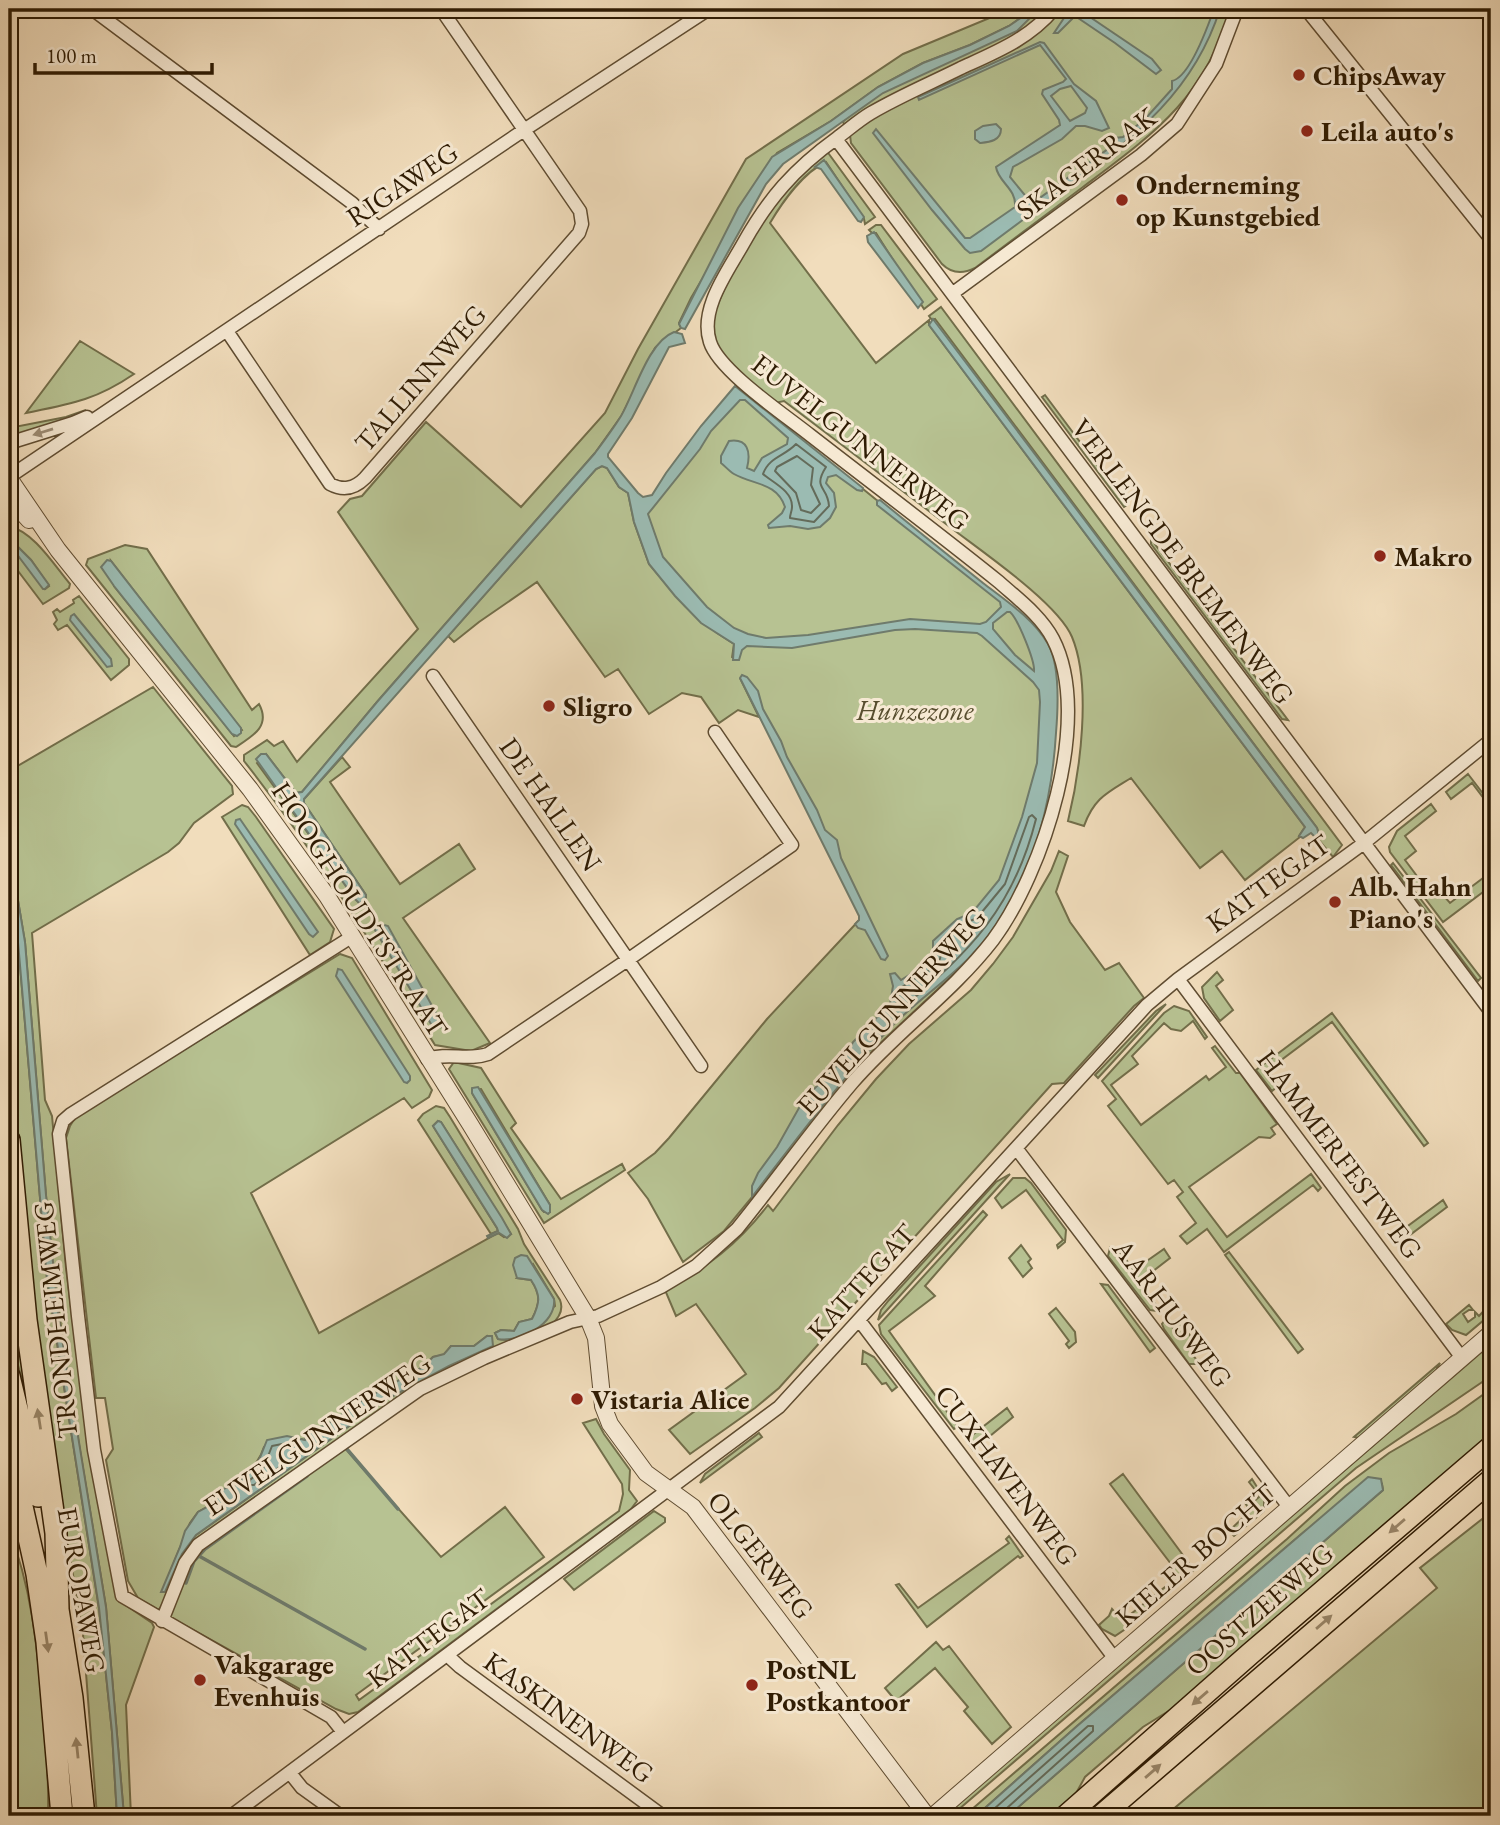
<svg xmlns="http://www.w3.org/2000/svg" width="1500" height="1825" viewBox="0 0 1500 1825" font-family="'EB Garamond',serif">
<rect width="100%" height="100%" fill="#f1ddbc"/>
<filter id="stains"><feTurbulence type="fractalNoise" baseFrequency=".00286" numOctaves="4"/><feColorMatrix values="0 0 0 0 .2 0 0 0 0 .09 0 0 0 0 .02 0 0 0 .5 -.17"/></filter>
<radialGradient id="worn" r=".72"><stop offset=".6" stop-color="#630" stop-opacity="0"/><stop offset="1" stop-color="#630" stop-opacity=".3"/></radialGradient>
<path fill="#b7c292" stroke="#726e4a" stroke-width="2" fill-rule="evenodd" d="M1011,9H1027L1022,17L1009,26L970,45L923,63L878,87L831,121L777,153L691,298L679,323L681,328L655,348L622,415L595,453L377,702L302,792L296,793L266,754L257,763L359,903L366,898V895L304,803V799L342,757L350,767L330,782L400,884L459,844L475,869L403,918L490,1043L471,1051L435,1045C374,947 316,852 244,761V755L267,740L274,746L283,741L297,762L418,629L338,512L350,499L362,496L426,422L521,507L605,413L638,349L746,159L903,54Z
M1031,9H1230C1206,98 1152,135 1083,187C1047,214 1011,241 975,268C963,274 952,274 942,264L851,143L850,135L843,122L859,102L1006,31Z
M826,150L875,217L865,224L864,219L826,162C804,172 783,201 770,223L876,363L929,320V325L1305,827L1299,836L1300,837L1245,880L1222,851L1200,868L1131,778C1107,793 1094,798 1084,826L1068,821C1080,772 1092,685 1072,637C1058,603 981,551 950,527C895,485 839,443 784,401L775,403C753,384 718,362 712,332C707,311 763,212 779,194C793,179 810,165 826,150Z
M876,225H881L937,299L924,309L876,233H872L869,230Z
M941,307L1342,845L1333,857L1317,838L1319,835L1317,828L935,319L932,320L929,316Z
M80,341L134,374C96,400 71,404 26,413Z
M736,390L863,489L1021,617L1052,671L1019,884L972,957L874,1049L724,1231L683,1262L648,1199L628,1173L655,1153L669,1138L767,1019L863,916L740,678L759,717L738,710L719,723L701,697L682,693L649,714L618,669L605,677L537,582L479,622L454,642L448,636L596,469L602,466L607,468L619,487L628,493L634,522L649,564L685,606L717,633L734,644L732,658L738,643L671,576L639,520Z
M1045,395L1127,505L1124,507L1042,397Z
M86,410L82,414L9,438V428L66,417Z
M9,526C34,532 54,565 70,584L69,588L43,604L9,559V547L13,549L45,589L49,586L31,560L9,538Z
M1151,539L1288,720L1282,719L1151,544Z
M125,545L147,549L252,710L259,704C271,726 253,736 236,747L231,746L86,565L88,559ZM111,561L242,730L234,736L114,586Z
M79,596L129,659V665L111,680L67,625L58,630L54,624L57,620L53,612L57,609L60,612L74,603L73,600Z
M153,687L232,786L233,794L194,823L179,843L168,852L32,933L45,1100L52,1116L66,1268L84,1411L121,1602L152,1623L154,1627L126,1705L131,1816H124L106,1607L67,1372L50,1244L25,942L9,847V771Z
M1468,774L1491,804V808L1472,783L1451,799L1446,792Z
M1431,804L1436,811L1405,836L1416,851L1405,860L1429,892L1436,887L1450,903L1491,872V886L1443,922L1390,852L1389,847L1397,831Z
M242,805L248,807L256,817L334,929L330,942L310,955L222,817Z
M1059,851L1068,856L1056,892L1070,922L1105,970L1119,963L1144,998L1134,1006L1064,1083L1052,1084L779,1388L755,1408L690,1454L669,1430L746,1374L696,1304L676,1316L665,1290C707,1268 739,1243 768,1205L773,1211L838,1125L876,1079L909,1044L971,990L993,964L1013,937L1051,871Z
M1393,863L1481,978L1478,981L1391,865Z
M9,880L18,942L47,1279L99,1608L112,1732L117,1816H97L83,1634L50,1439L22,1238L9,1094Z
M340,954L352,958L432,1090L429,1097L412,1108L404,1098L251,1193L319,1333L498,1233L504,1237L511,1234L441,1122L438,1121L433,1126L497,1228L498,1231L491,1234L418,1120L423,1114L436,1106L444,1108L450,1117L518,1229L524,1244L560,1300C564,1310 559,1318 551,1325L395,1400L254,1498L199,1538L159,1610L138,1598L128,1581L106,1460L113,1449L105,1398H96L66,1138L70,1126L76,1116ZM533,1264L554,1299L555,1306L506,1340L498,1339L495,1333L501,1330L514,1331L519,1322L532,1319C540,1303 541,1295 531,1280L517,1278ZM487,1336L493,1346L449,1366L387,1399L196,1535L188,1544L162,1592L190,1523L198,1512L211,1505L214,1496L228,1487L237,1485C247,1472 259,1464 264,1447L292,1437L305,1440L311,1428L325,1427L362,1401L423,1367L433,1357L444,1355L451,1346H474Z
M1217,972L1223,980L1216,986L1233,1010L1220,1021L1204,998L1202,987Z
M1166,1004L1098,1078L1095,1075L1156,1011Z
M1174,1006L1189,1011L1207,1037L1205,1039L1193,1021L1181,1031L1171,1029L1164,1023L1132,1056L1138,1064L1111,1085L1141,1125L1206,1076L1209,1080L1226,1067L1212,1048L1215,1046L1236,1073H1240L1277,1124L1271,1128L1275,1134L1270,1138L1259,1137L1189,1187L1227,1237L1311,1174L1321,1188L1318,1191L1313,1185L1224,1252L1207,1229L1187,1244L1180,1236L1196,1223L1177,1197L1183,1192L1174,1180L1168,1184L1108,1106L1116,1099L1102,1081L1164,1013Z
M1332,1013L1428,1143L1424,1146L1332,1022L1268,1070L1278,1086L1272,1091L1256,1070Z
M454,1062L481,1068L516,1123L511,1128L561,1199L622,1164L625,1170L544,1223L449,1069ZM481,1089L550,1205V1212H544L542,1210L472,1093V1090Z
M1010,1174L878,1320L881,1310L889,1300L996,1182Z
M1013,1178H1025L1031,1183L1066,1230L1065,1242L1058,1248L1057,1245L1063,1240L1026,1190L1002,1208L995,1198Z
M1443,1200L1447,1207L1402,1241L1397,1234Z
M983,1211L987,1215L925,1286L935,1296L889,1331L958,1427L954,1429L881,1334L879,1325Z
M9,1214L30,1407L9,1334Z
M1021,1245L1031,1259L1028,1262L1032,1268L1023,1277L1009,1258Z
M1110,1248L1116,1256L1121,1253L1134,1270L1164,1249L1170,1258L1139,1282L1159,1309L1157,1311L1150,1310L1108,1256Z
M1229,1252L1303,1349L1298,1353L1225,1255Z
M1101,1284L1108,1285L1155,1348L1150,1352Z
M1490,1304L1491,1314L1466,1335L1452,1330L1446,1324L1469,1305L1473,1310H1469L1463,1314L1468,1322L1475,1317V1312L1479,1316Z
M1056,1308L1075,1332L1076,1342L1069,1348L1066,1344L1069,1341L1049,1314Z
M1166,1319L1173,1328L1182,1321L1186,1326L1185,1328L1195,1343L1198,1342L1201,1347L1192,1354L1200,1364H1189L1164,1329L1162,1324Z
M1491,1344V1376L1356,1468L951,1816H944Z
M863,1351L874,1357L897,1387L892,1391L886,1383L882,1384L866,1364H862Z
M1440,1363L1436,1371L1359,1438L1354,1437Z
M1491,1389V1436L1183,1702L1143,1727L1085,1777L1074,1797L1051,1816H1008L1383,1490L1382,1484L1305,1531L1076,1727L976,1816H964L1287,1539L1345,1486L1389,1453L1456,1414Z
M1007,1408L1013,1417L973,1450L966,1440Z
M596,1419L604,1434L630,1470L629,1490L637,1501L631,1509L358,1712L349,1714L336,1709L170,1617L191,1560L205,1545L344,1447L441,1557L505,1507L544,1557L356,1695L359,1700L619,1511L623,1494L622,1484L583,1423Z
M759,1433L762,1437L700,1483L705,1474Z
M1123,1474L1194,1570L1127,1628L1115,1636L1102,1629L1099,1625L1109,1616L1112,1609L1122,1621L1170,1583L1162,1571L1171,1564L1110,1484Z
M1252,1479L1264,1498V1511L1234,1536L1229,1531L1250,1511L1244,1501L1249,1497L1253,1502L1260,1496L1249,1482Z
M654,1511L665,1518V1522L574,1590L564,1579Z
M1491,1512V1816H1165L1437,1588L1420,1568Z
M9,1530C31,1586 37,1644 42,1704C46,1741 49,1778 48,1816H15L9,1764Z
M1009,1536L1023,1556L1020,1558L1018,1556L927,1627L896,1585L899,1584L918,1608L1009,1543L1006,1539Z
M936,1642L943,1650L949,1646L1011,1727L992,1744L964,1711L968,1707L935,1668L896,1701L885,1688Z"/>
<path fill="#9bbbb2" stroke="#6f7b6c" stroke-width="2" fill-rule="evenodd" d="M1027,9H1039L1017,31L883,93L783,164L766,184L685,329L681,328L679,324L738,208L772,157L831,121L878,87L923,63L970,45L1009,26L1022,17Z
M1070,9H1078L1152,59L1161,70L1156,74L1115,43L1075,16L1058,33H1054Z
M1214,9H1220C1194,91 1137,135 1071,184C1041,206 1011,229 981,251L970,253L965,249L932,210L873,133L876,129L965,238H970L1015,207C1017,189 998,182 996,167L1060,125L1059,120L1042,94L1043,90L1063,82L1066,79L1040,45L919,100L918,97L1040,42L1044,43L1074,84L1096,101L1109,128L1102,131L1085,126H1076L1062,139L1013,167L1010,177L1028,199L1034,202L1112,146L1115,138L1123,137L1146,118L1172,89V81C1190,77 1208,26 1214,9ZM1071,86L1087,108L1085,113L1070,121L1051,96L1060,89Z
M996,124L1001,129C1001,141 989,142 980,143L975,139V131L983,126Z
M824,160L864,217L861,222L858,221L821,169L815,167Z
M874,232L923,302L918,308L868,242L867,236Z
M933,319L1317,828L1319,835L1316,838L1311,833L1303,838L1299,836L1305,827L929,325Z
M674,332L682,334L685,343L669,347L632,418L608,454V457L638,493L643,497L652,495L666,473L701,426L735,386L863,488L862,491L857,490L836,475L828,477L826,483L834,493L836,507L830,518L820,527L808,529L790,526L769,528L768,525L782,513L785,507C777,482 753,485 734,474C729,471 725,466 721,463V456L729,441C748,438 751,452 747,468L754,471L762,458L787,444L788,438L745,400H740L711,431L700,449L648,514L663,557L707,607L734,628L748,634L766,638L808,635L910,619L980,624L986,622L1001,607L1000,602L877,505V501L880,500C914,528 948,555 983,583C1005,600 1034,619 1048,644C1060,665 1058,709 1056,733C1051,816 1027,898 968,959C943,984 913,1004 889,1029C839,1082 796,1140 752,1197V1186L758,1173L777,1147L804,1099L843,1060L853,1042L890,1004L893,986L890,974L895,973L901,980L933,960V941L957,919L972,913L999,880L1022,817L1037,763L1040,702L1039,690L1033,682L982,636L977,633L915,629L895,630L792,648L747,646L742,650L739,660H733L734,644L701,623L675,596L649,564L634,522L628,493L619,487L607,468L602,466L596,469L304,799V803L366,895L365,902L359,903L355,899L256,759L261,754H266L296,793L302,792L377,702L595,453C604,441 613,429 621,416C635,392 648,342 674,332ZM1007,612H1010C1018,619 1035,661 1034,671L1015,655L993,629V623Z
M9,538L31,560L49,585L45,589H43L13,549L9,547Z
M107,560L111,561L241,728V733L237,736L232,734L114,586L101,567Z
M74,614L111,659L112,666L107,667L70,620L71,616Z
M742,675L747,677L758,691L763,709L781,741L787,757L817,810L825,830L837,840L841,858L888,956L885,960L881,959L865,930L858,928L855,924L859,920V916L740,678Z
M240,819L318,932L313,937L309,934L235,824L236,820Z
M9,847L25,942L46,1195L59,1320L106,1607L124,1816H117L112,1732L99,1608L47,1279L18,942L9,880Z
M381,924L388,926L441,1022V1027L436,1029L431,1024L375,930L376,926Z
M338,969L342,970L410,1076V1080L407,1083L404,1082L336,976Z
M478,1087L550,1205V1212L548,1214L542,1210L472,1093V1088Z
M438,1121L441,1122L502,1218L511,1234L507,1238L499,1233L488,1238L487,1236L498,1231L497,1228L433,1126Z
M521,1255L527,1256L554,1299C557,1324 519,1343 498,1339L495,1333L501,1330L514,1331L519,1322L532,1319C540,1303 541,1295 531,1280L517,1278L513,1265L515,1258Z
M487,1336H492L493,1346L449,1366L387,1399L196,1535L182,1554L165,1592H161L180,1547L185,1531L198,1512L214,1503L216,1491L237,1485L249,1470L257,1465L267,1440L287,1436L305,1440L308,1429L325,1426L361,1401L423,1367L433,1357L444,1354L451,1346H474Z
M1368,1477L1381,1479L1383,1490L1008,1816H976L1076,1727Z"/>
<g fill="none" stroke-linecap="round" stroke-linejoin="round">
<path stroke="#646b5a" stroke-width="2" d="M796,444L826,467C812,489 828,486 829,506L814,522L790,518C790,514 792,511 792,507C793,491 772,482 763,474C769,457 785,456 796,444Z
M797,456L813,468L811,485L820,504L811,513L801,510L796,493L775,471L777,467Z
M1032,815L1036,819C1014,907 970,952 902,1008H898L896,1005L900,988L938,965L941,955V943L959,926L977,918L1005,884L1029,817Z
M287,1443L300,1447L301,1452L254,1485H250V1480L263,1469L272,1446Z
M986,1816L1088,1726H1093V1731L1007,1808L1004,1816"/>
<path stroke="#6f7b6c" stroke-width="3.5" d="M346,1448L398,1509
M199,1556L365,1649
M186,1583L194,1561L205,1549L307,1476"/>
<defs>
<path id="minor" d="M92,9L352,203L379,229
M1306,9L1491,239
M836,139L1491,1012
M953,293L1141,155L1177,124L1216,64L1237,9
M227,331L330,484C343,491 354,489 365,478L579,233L582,224L580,211L441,9
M9,443L73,423L87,417
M9,477L524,130L709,9
M433,676L701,1066
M1178,979L1462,1358
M427,1059C448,1052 468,1061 488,1054L629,959L792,845L715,732
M1016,1148L1289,1507
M859,1320L1115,1659
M162,1621L185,1563L198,1545L420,1389L484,1358L570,1322L598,1316L661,1287L696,1266L737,1229C776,1181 812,1130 852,1083C896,1032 952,993 993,940C1043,873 1094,718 1053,639C1041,616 1018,599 999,582C937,532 873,484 810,435C785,415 719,371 710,342C699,309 728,271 743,244C768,199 794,169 837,138C848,130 859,120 871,113C900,96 931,83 961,68C996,52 1029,39 1054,9
M447,1655L460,1667L663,1816
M343,1732L331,1717L122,1596L94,1450L78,1316L59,1134L63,1121L71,1114L353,936
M290,1773L302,1788L341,1816
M231,1816L779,1407L1147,1005L1178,979L1364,843L1491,740"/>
<path id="tertiary" d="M9,10L11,9
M9,478L58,550L250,789L327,896L470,1124L588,1318L596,1338L603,1406L610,1424L646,1473L693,1507L927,1816
M9,498L29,520
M933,1816L1491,1333"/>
<path id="trunk" d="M9,1140L26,1320L56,1533L58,1609
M9,1376L38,1496
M9,1448L37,1574L47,1642L62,1816
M56,1597L72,1698L84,1816
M1066,1816L1251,1653L1491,1447
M1101,1816L1491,1480"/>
</defs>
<use href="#minor" stroke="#5f4c31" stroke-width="15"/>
<use href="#tertiary" stroke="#5f4c31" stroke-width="18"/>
<use href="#trunk" stroke="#2e1b03" stroke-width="24"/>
<use href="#minor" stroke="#f6e9d3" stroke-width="12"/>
<use href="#tertiary" stroke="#f6e9d3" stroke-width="16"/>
<use href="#trunk" stroke="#f1ddbc" stroke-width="21"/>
</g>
<defs><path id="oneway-solid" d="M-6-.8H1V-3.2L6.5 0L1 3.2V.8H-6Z" transform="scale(1.75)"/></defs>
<use fill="#9c8c75" href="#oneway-solid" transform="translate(43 432) rotate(163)"/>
<g fill="#998669">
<use href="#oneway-solid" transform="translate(39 1419) rotate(-99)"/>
<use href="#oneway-solid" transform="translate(1397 1526) rotate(139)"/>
<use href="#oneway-solid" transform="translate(1324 1622) rotate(-41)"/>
<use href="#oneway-solid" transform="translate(47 1642) rotate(82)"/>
<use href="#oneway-solid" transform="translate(1200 1698) rotate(139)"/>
<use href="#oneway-solid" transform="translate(77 1748) rotate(-96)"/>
<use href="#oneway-solid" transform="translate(1153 1771) rotate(-41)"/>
</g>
<g fill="#8f2418" stroke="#f6e9d3" stroke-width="2.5">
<circle cx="1299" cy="75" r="7"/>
<circle cx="1307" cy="131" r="7"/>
<circle cx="1122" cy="200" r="7"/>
<circle cx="1380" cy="556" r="7"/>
<circle cx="549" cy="706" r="7"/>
<circle cx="1335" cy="902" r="7"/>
<circle cx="577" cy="1399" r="7"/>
<circle cx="200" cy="1680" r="7"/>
<circle cx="752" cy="1685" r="7"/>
</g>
<g text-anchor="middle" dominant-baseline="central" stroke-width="6" stroke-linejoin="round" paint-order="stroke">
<g font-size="28" font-weight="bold" fill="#2e1b03" stroke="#f6e9d3" text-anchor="start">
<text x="1313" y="75">ChipsAway</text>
<text x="1321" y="131">Leila auto's</text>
<text x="1136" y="184">Onderneming<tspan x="1136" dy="32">op Kunstgebied</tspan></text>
<text x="1394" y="556">Makro</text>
<text x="563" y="706">Sligro</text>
<text x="1349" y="886">Alb. Hahn<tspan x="1349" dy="32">Piano's</tspan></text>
<text x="591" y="1399">Vistaria Alice</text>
<text x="214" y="1664">Vakgarage<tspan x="214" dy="32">Evenhuis</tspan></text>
<text x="766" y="1669">PostNL<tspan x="766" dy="32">Postkantoor</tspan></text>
</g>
<g font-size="28" fill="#2e1b03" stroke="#f6e9d3">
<text transform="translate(1086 163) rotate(-37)">SKAGERRAK</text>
<text transform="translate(402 184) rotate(-34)">RIGAWEG</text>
<text transform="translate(420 378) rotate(-49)">TALLINNWEG</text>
<text transform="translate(861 442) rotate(38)">EUVELGUNNERWEG</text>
<text transform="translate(1183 561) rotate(53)">VERLENGDE BREMENWEG</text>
<text transform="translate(551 804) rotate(55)">DE HALLEN</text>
<text transform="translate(1268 883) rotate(-36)">KATTEGAT</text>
<text transform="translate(360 909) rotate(57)">HOOGHOUDTSTRAAT</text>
<text transform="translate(891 1011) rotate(-48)">EUVELGUNNERWEG</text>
<text transform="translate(1340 1154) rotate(53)">HAMMERFESTWEG</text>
<text transform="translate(861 1282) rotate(-48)">KATTEGAT</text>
<text transform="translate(1173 1313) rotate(53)">AARHUSWEG</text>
<text transform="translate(55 1320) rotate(-96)">TRONDHEIMWEG</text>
<text transform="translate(317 1434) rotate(-34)">EUVELGUNNERWEG</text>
<text transform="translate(1007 1475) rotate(53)">CUXHAVENWEG</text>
<text transform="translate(761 1555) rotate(52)">OLGERWEG</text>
<text transform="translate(1195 1555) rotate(-41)">KIELER BOCHT</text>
<text transform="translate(82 1590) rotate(80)">EUROPAWEG</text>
<text transform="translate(1259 1609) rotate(-41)">OOSTZEEWEG</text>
<text transform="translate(428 1638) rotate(-37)">KATTEGAT</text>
<text transform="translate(569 1717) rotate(36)">KASKINENWEG</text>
</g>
<g font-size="28" font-style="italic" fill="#574d2e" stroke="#f6e9d3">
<text x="915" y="710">Hunzezone</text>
</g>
</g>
<rect width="1500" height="1825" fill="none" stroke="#f1ddbc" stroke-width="35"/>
<rect x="10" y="10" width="1479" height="1804" fill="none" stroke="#2e1b03" stroke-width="3.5"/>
<rect x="18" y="18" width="1465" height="1790" fill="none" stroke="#2e1b03" stroke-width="2"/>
<path d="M35 63v10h177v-10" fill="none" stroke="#2e1b03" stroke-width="3.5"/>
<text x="46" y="63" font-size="21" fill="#2e1b03" stroke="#f6e9d3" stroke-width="5" paint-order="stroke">100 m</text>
<rect width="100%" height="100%" filter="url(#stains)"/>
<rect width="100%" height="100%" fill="url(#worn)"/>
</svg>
